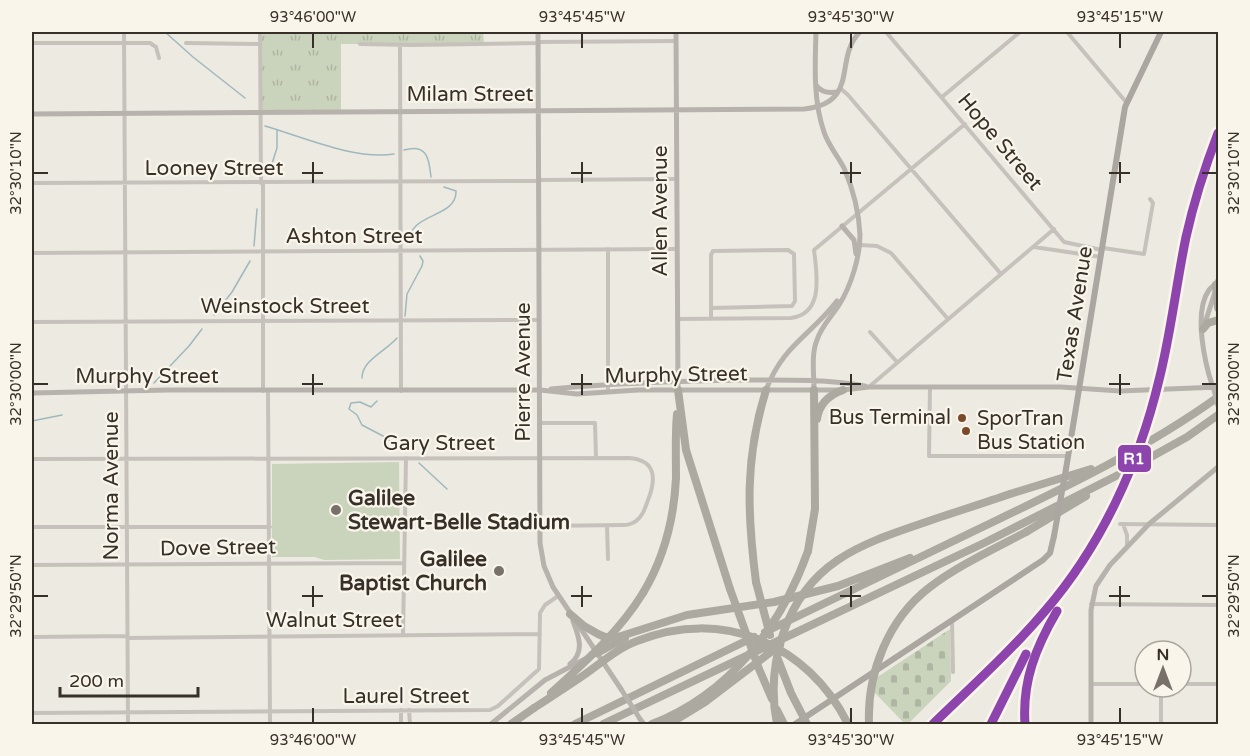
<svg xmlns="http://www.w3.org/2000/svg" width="1250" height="756" viewBox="0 0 1250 756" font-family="'Varela Round',sans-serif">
<defs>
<pattern id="cemetery-stones" width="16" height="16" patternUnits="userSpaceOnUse" patternTransform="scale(1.5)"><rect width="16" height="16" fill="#cad3bc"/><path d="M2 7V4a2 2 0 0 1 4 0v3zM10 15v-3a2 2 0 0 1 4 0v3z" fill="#aeb5a2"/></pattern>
<pattern id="park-tufts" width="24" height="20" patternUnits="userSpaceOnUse" patternTransform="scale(1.5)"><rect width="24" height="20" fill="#cad3bc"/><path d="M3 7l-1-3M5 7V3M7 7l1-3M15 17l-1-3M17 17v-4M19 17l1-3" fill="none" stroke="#aeb5a2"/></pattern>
</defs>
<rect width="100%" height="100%" fill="#edeae2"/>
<path fill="#cad3bc" d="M399,462L400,559L324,560L315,557H272V464Z"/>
<path fill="url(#cemetery-stones)" d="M950,629L951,681L908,724H905L873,691L876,678Z"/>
<path fill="url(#park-tufts)" d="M260,32H483L484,44H341V112H259Z"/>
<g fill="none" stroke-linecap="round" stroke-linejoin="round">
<path stroke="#9fb8be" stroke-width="1.5" d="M165,32L193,57L245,98
M265,126C303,137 354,160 394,154
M404,150C428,143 429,160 431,177
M268,176L277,148V130
M409,244C407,212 457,219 456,191L444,187
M254,246L257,209
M214,315L232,292L250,261
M405,316L407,294L422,266L423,261L420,256
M362,378C362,360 386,351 397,338
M154,383L189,346L202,329
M377,401L371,407L360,402L351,403L349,409L357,415L362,425L383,436L403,451
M32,421L62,415
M419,463L447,489"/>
<path stroke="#c6c2bb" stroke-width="4" d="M124,32L128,724
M260,32L261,183
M886,32L1064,242L1102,250
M1067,32L1126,102
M538,42L676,41
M32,43H150L156,47L159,58
M186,43L260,44
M360,44L412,45L538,43
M400,45L401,391
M840,88L848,95L1001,274
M942,97L1020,32
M540,180L677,179
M32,183L539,181
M263,183V391
M860,245L877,246L891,253L948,319
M1034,247L1101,257
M1103,248L1144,254L1153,203L1150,199
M608,249V392
M32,253L677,249
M711,318V255L713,251L788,250L794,254L795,301L792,306L711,308
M677,319L791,318C824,314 817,275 814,250L965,124
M32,322L539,320
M870,332L897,362
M870,386L1054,229
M930,387L929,456H1068
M268,391L270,724
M540,423H595L596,458
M32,459L629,458C657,460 656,480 648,500C645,508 643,516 636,521C632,524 627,525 623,525L540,526
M1120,524L1218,525
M1123,524L1127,535V546
M607,526L608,559
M32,527H270
M32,565L404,563
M1091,604L1218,605
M952,621L953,672
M403,635L406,458
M32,637L127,636
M127,638L540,634
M1091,684H1145
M1181,684H1218
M1161,687V724
M401,710V724
M409,710L410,724
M32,713L490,710L498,706L539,669L540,613L545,605L558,596"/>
<path stroke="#b7b3ac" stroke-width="5" d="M538,32L540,543L544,566L553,587L621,689
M676,32L678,390
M816,85C822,93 829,93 838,92
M32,114L804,109C861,103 833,58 860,32
M842,226L854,240L856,254
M1204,326L1215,292
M1213,388C1205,364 1193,312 1209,290C1212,286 1216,285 1218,280
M551,389C615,383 680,381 745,380C785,380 824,379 865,386
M766,390C783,345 810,336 837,301
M814,390C814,374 811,354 817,340C821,327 832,316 839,305C851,286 860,257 860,235C859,212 853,189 844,168C838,156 828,145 824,132C813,100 815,65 816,32
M32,393L168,390H540L577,394L638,390H843L869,387H1061L1120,391L1218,387
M570,664C585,652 579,637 573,621
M640,719L644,724
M491,724L545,680L585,659
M1091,724V610L1096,586L1110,565L1149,524L1218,467"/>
<path stroke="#aba7a0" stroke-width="6" d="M1066,469L1125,107L1161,32
M795,724L1043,560L1050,553L1054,536"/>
<path stroke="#aca9a1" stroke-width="8" d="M1216,285L1218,308
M1203,329L1208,323L1218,320
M678,390L686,450L730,589
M817,419C819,404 829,395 843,390
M1010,494L1091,469
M1026,532L1086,496
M808,551L815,509L814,390
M756,582C747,512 745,458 766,390
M643,593C664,558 674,519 676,478C676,457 675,435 677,414
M570,614L584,626L598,634L605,637H618L687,615L774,602L838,586L910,558
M765,632C832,600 899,567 966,535C1053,493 1140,453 1218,397
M597,653L625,638
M511,724L534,708
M575,724L754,637
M603,724L984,543L1124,472L1187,437L1218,415
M669,724L705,702L780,645"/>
<path stroke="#b7b3ac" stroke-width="5" d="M1214,390L1218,406
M621,689L640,719"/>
<path stroke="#aba7a0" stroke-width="6" d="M1054,536L1066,469"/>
<path stroke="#aca9a1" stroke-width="8" d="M756,582L770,635
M730,589L759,669L772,699
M777,657L791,693L807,724
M551,693C585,662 619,632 643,593
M534,708C551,697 568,686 584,675C601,663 618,648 637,641C722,607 808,644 848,724
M777,710L784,724
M652,724C729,694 781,627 808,551
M777,724C771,694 773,664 783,634C807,563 858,545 923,523C952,513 981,504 1010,494
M869,724C867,673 888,619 930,587C959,565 994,549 1026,532"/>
<defs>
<path id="rail-1" d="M933,724C971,687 1011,651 1045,611C1101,546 1139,464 1159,380C1171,333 1176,285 1186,237C1194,201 1205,167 1218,133
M991,724L1026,654
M1025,724C1022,681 1036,647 1057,611"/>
</defs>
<use href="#rail-1" stroke="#f9f5ea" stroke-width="14"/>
<use href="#rail-1" stroke="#8e44ad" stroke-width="9"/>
</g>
<path fill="none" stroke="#373029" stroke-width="2" d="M313,33V48M582,33V48M851,33V48M1120,33V48M313,162V183M582,162V183M851,162V183M1120,162V183M33,173H48M302,173H323M571,173H592M840,173H861M1109,173H1130M1202,173H1217M313,374V395M582,374V395M851,374V395M1120,374V395M33,384H48M302,384H323M571,384H592M840,384H861M1109,384H1130M1202,384H1217M313,586V607M582,586V607M851,586V607M1120,586V607M33,596H48M302,596H323M571,596H592M840,596H861M1109,596H1130M1202,596H1217M313,708V723M582,708V723M851,708V723M1120,708V723"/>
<g fill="#7a4b2a" stroke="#f9f5ea" stroke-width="2">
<circle cx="962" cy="418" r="5"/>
<circle cx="966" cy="431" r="5"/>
</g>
<g fill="#77716a" stroke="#f9f5ea" stroke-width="2">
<circle cx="336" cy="510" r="6"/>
<circle cx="499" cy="571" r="6"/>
</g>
<g text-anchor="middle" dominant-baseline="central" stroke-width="4.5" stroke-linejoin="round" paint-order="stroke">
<g font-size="20" fill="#373029" stroke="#f9f5ea" text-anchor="end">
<text x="951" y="418">Bus Terminal</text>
<text x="977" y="419" text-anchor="start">SporTran<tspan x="977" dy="24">Bus Station</tspan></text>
</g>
<g font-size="21" fill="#373029" stroke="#f9f5ea">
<text x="470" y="94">Milam Street</text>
<text transform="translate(1000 142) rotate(50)">Hope Street</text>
<text x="214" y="168">Looney Street</text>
<text transform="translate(660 211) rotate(-90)">Allen Avenue</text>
<text x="354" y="236">Ashton Street</text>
<text x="285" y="306">Weinstock Street</text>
<text transform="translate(1075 314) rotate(-81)">Texas Avenue</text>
<text transform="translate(523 372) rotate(-90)">Pierre Avenue</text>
<text transform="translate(676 375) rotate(-1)">Murphy Street</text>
<text x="147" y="376">Murphy Street</text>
<text x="439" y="443">Gary Street</text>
<text transform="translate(111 486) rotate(-90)">Norma Avenue</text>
<text transform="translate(218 548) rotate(-1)">Dove Street</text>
<text x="334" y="620">Walnut Street</text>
<text x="406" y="696">Laurel Street</text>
</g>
<g font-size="21" font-weight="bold" fill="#373029" stroke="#f9f5ea" text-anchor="start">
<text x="348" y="498">Galilee<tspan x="348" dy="24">Stewart-Belle Stadium</tspan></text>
<text x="487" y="559" text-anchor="end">Galilee<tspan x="487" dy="24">Baptist Church</tspan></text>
</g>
</g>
<rect stroke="#f9f5ea" stroke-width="2" x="1117" y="444" width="35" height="29" rx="6" fill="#8e44ad"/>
<g font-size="16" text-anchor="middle" font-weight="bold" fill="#fff">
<text x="1134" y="464">R1</text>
</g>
<rect width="1250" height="756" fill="none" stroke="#f9f5ea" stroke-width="66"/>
<g transform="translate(1163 669)"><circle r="28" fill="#f9f5ea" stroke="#aba69d" stroke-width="1.5"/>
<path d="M0-4.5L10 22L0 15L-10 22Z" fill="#77716a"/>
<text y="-9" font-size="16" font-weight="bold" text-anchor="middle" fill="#373029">N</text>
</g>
<path d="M60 687v9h138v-9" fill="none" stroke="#373029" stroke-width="3"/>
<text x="69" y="687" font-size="18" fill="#373029" stroke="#f9f5ea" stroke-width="4.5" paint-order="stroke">200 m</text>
<rect x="33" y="33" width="1184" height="690" fill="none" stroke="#373029" stroke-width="2"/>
<g font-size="15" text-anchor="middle" fill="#373029">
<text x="313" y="22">93°46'00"W</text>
<text x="582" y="22">93°45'45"W</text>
<text x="851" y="22">93°45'30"W</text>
<text x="1120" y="22">93°45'15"W</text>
<text transform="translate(16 173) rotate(-90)" y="5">32°30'10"N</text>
<text transform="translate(1234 173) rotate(-90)" y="5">32°30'10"N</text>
<text transform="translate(16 384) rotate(-90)" y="5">32°30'00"N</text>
<text transform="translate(1234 384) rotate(-90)" y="5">32°30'00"N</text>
<text transform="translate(16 596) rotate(-90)" y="5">32°29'50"N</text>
<text transform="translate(1234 596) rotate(-90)" y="5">32°29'50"N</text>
<text x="313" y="745">93°46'00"W</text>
<text x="582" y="745">93°45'45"W</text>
<text x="851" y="745">93°45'30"W</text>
<text x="1120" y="745">93°45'15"W</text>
</g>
</svg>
